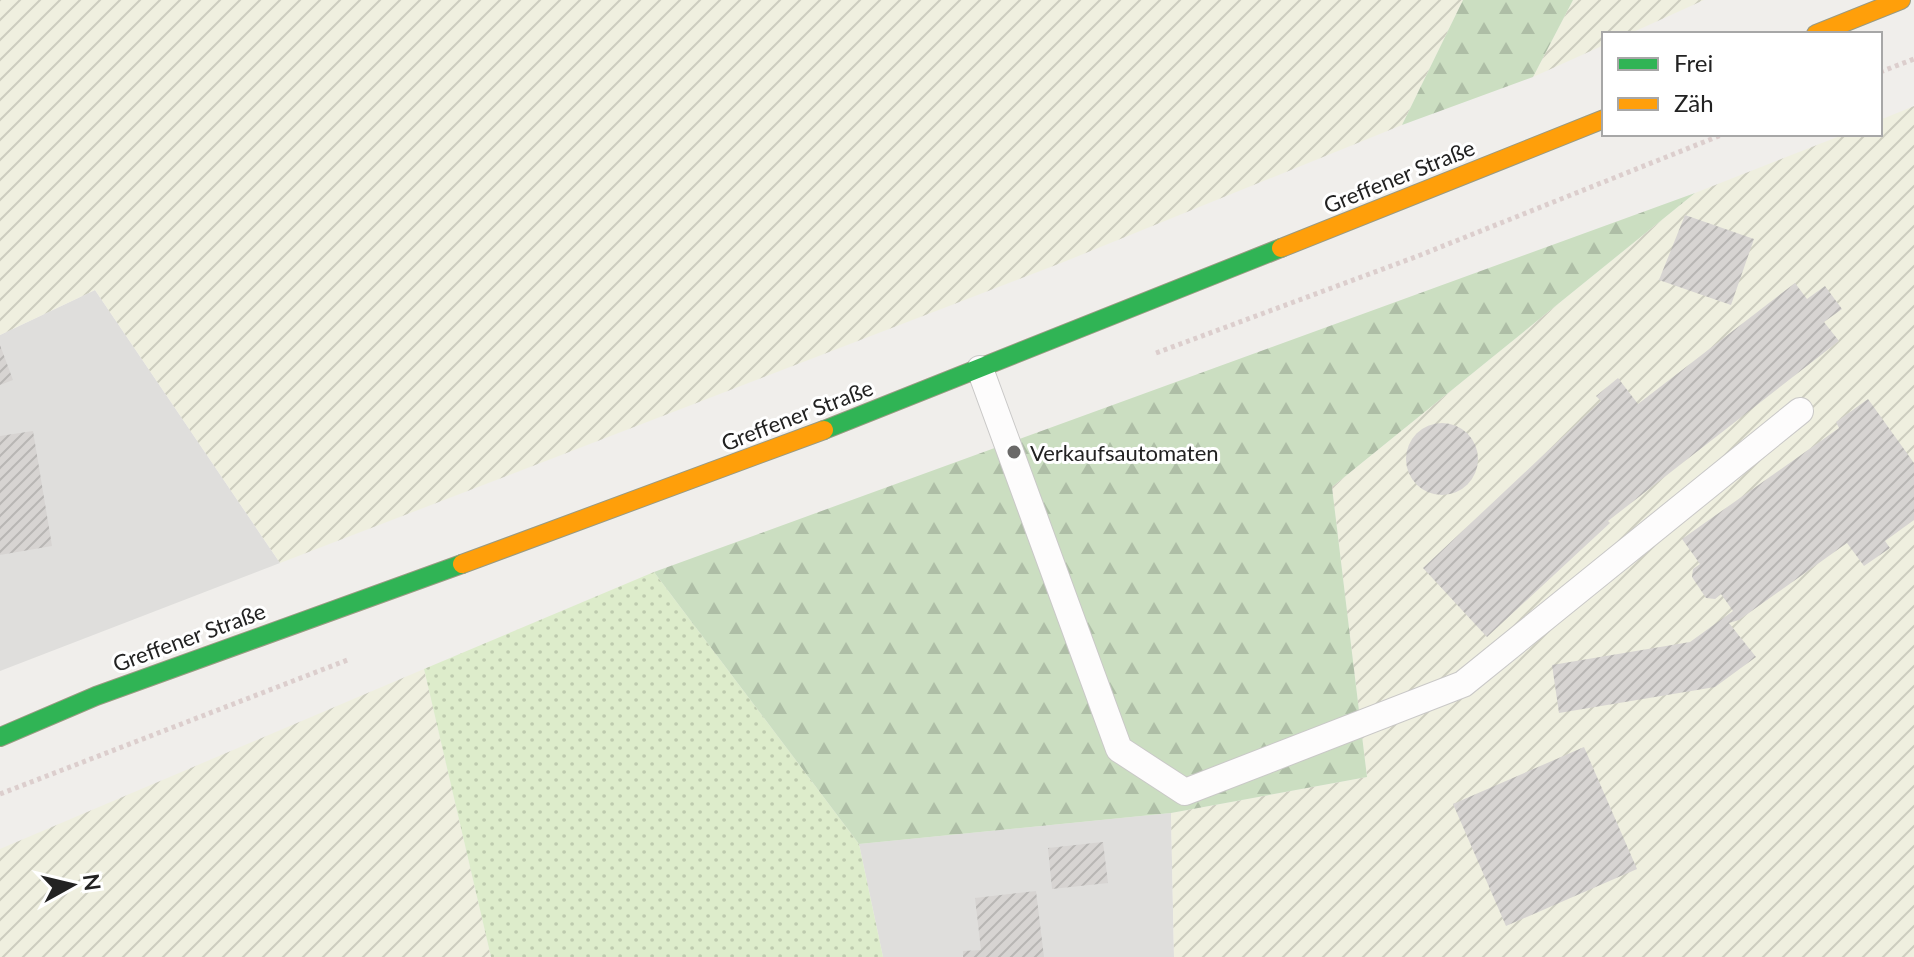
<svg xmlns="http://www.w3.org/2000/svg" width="1914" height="957" viewBox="0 0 1914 957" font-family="Lato,sans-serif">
<defs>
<pattern id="farmland-furrows" width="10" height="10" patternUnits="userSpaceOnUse" patternTransform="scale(2)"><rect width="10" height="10" fill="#efefdf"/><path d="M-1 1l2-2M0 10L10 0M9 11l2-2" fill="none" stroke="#cdcdbf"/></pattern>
<pattern id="grass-dots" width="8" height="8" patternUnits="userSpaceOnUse" patternTransform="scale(2)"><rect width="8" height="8" fill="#ddeccb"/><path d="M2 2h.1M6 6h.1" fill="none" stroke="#bdcaae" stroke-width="1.8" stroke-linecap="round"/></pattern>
<pattern id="forest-firs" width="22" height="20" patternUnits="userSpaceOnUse" patternTransform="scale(2)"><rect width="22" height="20" fill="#cbdec1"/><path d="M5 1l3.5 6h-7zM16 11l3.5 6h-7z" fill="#aebea6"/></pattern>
<pattern id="building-hatch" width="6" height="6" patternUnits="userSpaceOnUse" patternTransform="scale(2)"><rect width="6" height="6" fill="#d7d4d2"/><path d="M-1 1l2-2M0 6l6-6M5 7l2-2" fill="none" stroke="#b8b6b4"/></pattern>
</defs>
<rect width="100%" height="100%" fill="#f0eeeb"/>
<path fill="#dfdedc" d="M95,290L280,563L0,671V335Z
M1171,813L1174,957H883L859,844Z"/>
<path fill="url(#farmland-furrows)" d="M0,0H1463L1402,125L1061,263L280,563L95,290L0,335Z
M1573,0H1704L1629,34H1604V45L1533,77Z
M1914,106V957H1174L1171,813L1367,777L1332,487L1695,193L1845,134H1880V120Z
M424,669L491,957H0V849Z"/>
<path fill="url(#grass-dots)" d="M654,572L859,844L883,957H491L424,669Z"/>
<path fill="url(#forest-firs)" d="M1463,0H1573L1533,77L1402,125Z
M1695,193L1332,487L1367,777L1171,813L859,844L654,572Z"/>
<path fill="url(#building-hatch)" d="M1685,215L1754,239L1731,305L1659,280Z
M1795,283L1807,299L1825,286L1842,309L1824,322L1839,341L1608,521L1610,523L1487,637L1423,568L1601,401L1596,396L1618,378L1638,404Z
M0,345L13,380L0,385Z
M1868,399L1914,463V520L1885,541L1890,548L1864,566L1847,543L1739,620L1729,623L1756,657L1715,687L1559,713L1552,665L1690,642L1733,611L1721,594L1715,599L1706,598L1692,577L1693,569L1700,564L1682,539L1839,428L1836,422Z
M1406 459a36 36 0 1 1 72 0a36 36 0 1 1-72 0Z
M33,431L52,546L0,555V436Z
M1584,747L1637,869L1506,926L1453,804Z
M1103,842L1108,883L1052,889L1048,848Z
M1036,891L1044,957H963V951L981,950L975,898Z"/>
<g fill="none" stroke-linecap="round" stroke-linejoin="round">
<defs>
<path id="lane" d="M980,369L1119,749L1185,792L1463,684L1800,411"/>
<path id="fast" d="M824,430L1281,248
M0,737L96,696L462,564"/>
<path id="slow" d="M1816,34L1901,0
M1281,248L1604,119
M462,564L824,430"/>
</defs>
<use href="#lane" stroke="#c9c8c7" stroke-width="28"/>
<use href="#fast" stroke="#999a82" stroke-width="20"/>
<use href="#slow" stroke="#999a82" stroke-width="20"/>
<path stroke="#dccecd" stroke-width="5" stroke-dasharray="4 4" stroke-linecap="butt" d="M1880,72L1914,59
M1156,353L1418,256L1724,134
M0,794L350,659"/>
<use href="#lane" stroke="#fdfcfc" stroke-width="26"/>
<use href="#fast" stroke="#30b455" stroke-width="18"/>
<use href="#slow" stroke="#ff9f0a" stroke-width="18"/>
</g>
<circle fill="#6a6968" stroke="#fff" stroke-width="3" cx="1014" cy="452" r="8"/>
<g text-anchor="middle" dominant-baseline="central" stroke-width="6" stroke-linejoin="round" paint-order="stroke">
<g font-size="22" fill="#222" stroke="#fff">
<text transform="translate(1399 176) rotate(-22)">Greffener Straße</text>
<text transform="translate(797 415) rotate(-21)">Greffener Straße</text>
<text transform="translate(189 637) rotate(-20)">Greffener Straße</text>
</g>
<g font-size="22" fill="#222" stroke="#fff" text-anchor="start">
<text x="1030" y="452">Verkaufsautomaten</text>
</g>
</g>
<rect x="1602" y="32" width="280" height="104" fill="#ffffff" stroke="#a7a7a7" stroke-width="2"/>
<rect x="1618" y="58" width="40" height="12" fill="#30b455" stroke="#a7a7a7" stroke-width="2"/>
<text x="1674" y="72" font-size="24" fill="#222222">Frei</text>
<rect x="1618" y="98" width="40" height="12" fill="#ff9f0a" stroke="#a7a7a7" stroke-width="2"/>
<text x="1674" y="112" font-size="24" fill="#222222">Zäh</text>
<g transform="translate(72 885) rotate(82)" stroke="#ffffff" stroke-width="6" paint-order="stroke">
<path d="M0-6L14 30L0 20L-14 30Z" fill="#222222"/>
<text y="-12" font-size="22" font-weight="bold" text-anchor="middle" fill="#222222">N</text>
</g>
</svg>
